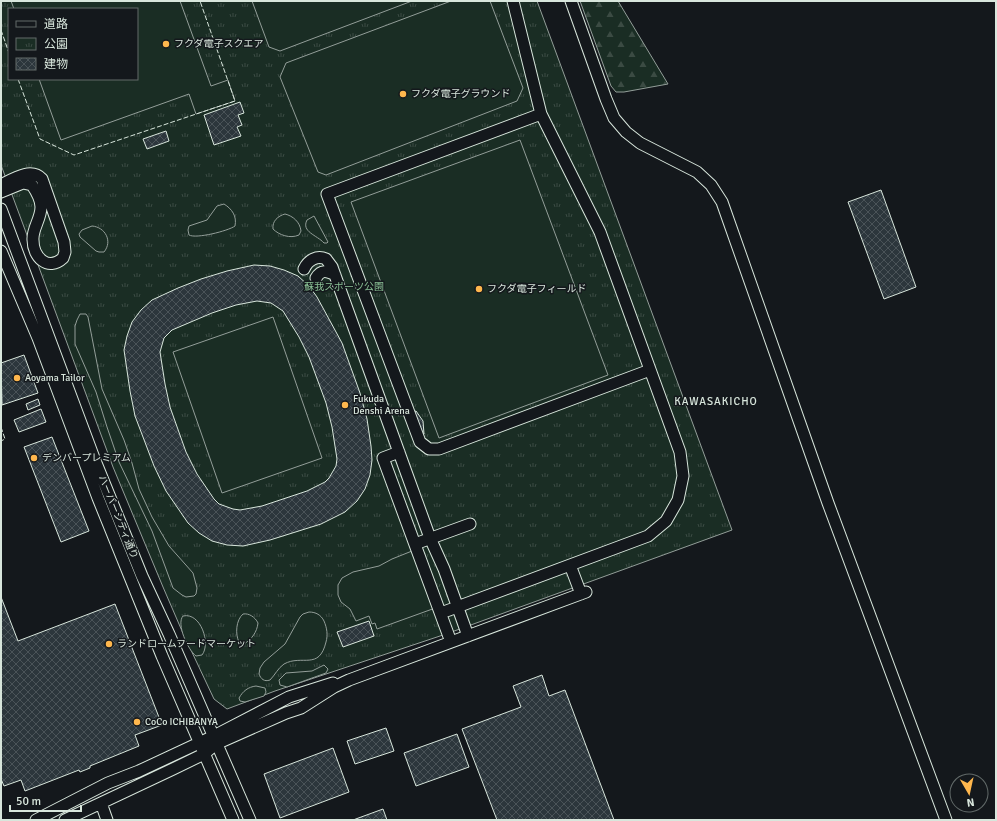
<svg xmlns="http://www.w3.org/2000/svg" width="997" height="821" viewBox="0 0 997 821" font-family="Signika,'Noto Sans JP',sans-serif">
<defs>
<pattern id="forest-firs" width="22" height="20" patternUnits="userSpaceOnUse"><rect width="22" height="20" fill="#1a2d24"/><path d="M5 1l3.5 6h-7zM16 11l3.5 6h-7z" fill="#3b4b43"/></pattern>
<pattern id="park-tufts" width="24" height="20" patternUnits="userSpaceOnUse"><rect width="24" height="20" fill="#1a2d24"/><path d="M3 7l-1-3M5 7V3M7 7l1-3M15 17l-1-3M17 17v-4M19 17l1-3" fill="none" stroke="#3b4b43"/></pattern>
<pattern id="building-cross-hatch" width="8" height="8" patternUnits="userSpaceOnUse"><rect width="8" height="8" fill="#2c363c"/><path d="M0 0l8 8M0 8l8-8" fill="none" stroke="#4a5358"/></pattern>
</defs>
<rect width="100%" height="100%" fill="#14181c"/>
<path fill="url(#forest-firs)" stroke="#939e99" d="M580,1H618L668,84L624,92H616L611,86Z"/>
<path fill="url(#park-tufts)" stroke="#939e99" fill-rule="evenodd" d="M1,1H537L732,530L446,634L275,691L227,709L214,699L182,631L163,587L113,467L1,165ZM9,9H137V79H9Z"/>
<path fill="#1a2d24" stroke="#939e99" d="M11,1H180L211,86L228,80L235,101L196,114L189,94L61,140L39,79H137V9H14Z
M252,1H412L280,51L269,47Z
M451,1H490L523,88L517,101L326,175L318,172L280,77L286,63Z
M520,140L608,375L439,438L351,202Z
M224,204C232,209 237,216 235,226C228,231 196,239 189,235L188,230L189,226L207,220L217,206Z
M285,214C293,216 300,222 301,231L299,235C290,239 279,235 273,229C272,221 278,216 285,214Z
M314,216L328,242L327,243H324C317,235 301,232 307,220Z
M92,226C105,227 113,241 104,252H99L96,251L80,237L79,234L82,230Z
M80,314H86L88,317L102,389L124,440L132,463L139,489L152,517L169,546L193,573L197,588L196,594L194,596L186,597L182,595L173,588L152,531L119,462L107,427L96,392L75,344V326L77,320Z
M273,317L322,458L222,493L173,352Z
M417,549L438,607L377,629L375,623L372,624L369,616L356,621L350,609L341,602L338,595V585L342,578L353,572L379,566L392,559Z
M309,612C316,612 321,615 324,621C327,628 328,635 326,642C319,671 302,654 284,664C278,668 275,675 270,680C264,682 261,679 259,674L260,668L264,662L285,644L300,617L303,614Z
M243,614C249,613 255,617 258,623C257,632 252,639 244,644L239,642C235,634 236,620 243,614Z
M183,616C201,612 211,644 202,655L196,656C188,650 176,624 183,616Z
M324,665L328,669L326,673L287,687L280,685L279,680L286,673L312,671Z
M256,686L265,688L266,692L264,696L245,702L240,701L239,698C243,691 248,687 256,686Z"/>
<path fill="url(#building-cross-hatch)" stroke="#d8e6dc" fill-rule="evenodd" d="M240,102L244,113L238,115L242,125L237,127L241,136L214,145L204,115Z
M166,131L169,141L147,149L143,139Z
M881,190L916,287L884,299L848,202Z
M254,265L270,266L284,270L298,276L309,286L317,297L342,343L360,393L367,419L371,446L372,460L370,475L365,489L357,501L345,512L321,524L270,540L243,546L227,545L212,541L199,533L188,523L166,491L154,466L135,416L130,391L124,350L127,336L132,322L141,310L152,300L178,288L201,279L227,271ZM257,301L271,303L283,311L299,337L309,357L326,403L332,427L337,459L336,466L329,478L325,482L307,491L262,506L240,510L233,509L219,504L214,499L197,474L186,452L170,407L165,384L160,352L164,338L172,330L212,313L236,305Z
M24,355L38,393L2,405L1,363Z
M38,399L40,405L28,410L26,404Z
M41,409L46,422L19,432L14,420Z
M416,411L423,421L424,434L418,435L411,413Z
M52,437L89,531L61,542L24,447Z
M1,597L18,641L115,604L162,725L135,735L139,746L90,766V768L80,772L79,770L25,791L21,780L4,786L1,779Z
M369,621L374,636L343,647L337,632Z
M542,675L549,696L565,690L614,820H497L462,729L521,707L513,686Z
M386,728L394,751L355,764L347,741Z
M457,734L469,767L416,786L404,753Z
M333,748L349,792L280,818L264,774Z
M383,809L387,820H353Z"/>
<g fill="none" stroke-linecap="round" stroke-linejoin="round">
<defs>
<path id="minor" d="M571,1L606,99L614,118L626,132L640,143L697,172L711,185L722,202L828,503L946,820
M541,114L327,194L420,442L429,449H439L650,370
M1,185C13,179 31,167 42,179L64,242L65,252L63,258C48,272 33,257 33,240C32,229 41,219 41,207C41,199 36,191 32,185L23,183L1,192
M1,209L94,458L127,539L142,576L169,634L250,820
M1,251L38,338L98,498L162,656L233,820
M304,269C308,260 317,255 326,259L332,267L405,469L430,538L444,569L468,636
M316,278C321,269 327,271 335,275
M399,452L383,458L451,642
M415,544L470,524
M570,565L581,594
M441,613L648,536L666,521L678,500L683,476L680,452L600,232L541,114L513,1
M101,803L107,820
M36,820L108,783L139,771L214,736L289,697L333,683
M65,820L173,769L204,754L216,744L286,713L301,708L334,687L349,680L586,592"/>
</defs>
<use href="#minor" stroke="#d8e6dc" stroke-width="13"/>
<use href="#minor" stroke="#14181c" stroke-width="11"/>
<path stroke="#d8e6dc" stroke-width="1" stroke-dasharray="5 2" stroke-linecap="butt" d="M1,30L9,53
M18,79L40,139L74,155L235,101L200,1
M1,427L5,439L1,441"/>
</g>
<g fill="#ffb74d" stroke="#14181c" stroke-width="1.5">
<circle cx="166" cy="44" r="4"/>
<circle cx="403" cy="94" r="4"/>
<circle cx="479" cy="289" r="4"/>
<circle cx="17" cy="378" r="4"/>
<circle cx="345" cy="405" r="4"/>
<circle cx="34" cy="458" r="4"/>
<circle cx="109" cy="644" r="4"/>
<circle cx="137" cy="722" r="4"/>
</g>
<g text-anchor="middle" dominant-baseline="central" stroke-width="3" stroke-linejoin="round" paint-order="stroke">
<g font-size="10" fill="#d8e6dc" stroke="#14181c" text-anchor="start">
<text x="174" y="44">フクダ電子スクエア</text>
<text x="411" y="94">フクダ電子グラウンド</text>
<text x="487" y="289">フクダ電子フィールド</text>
<text x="25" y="378">Aoyama Tailor</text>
<text x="353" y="399">Fukuda<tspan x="353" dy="12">Denshi Arena</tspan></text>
<text x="42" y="458">デンバープレミアム</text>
<text x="117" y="644">ランドロームフードマーケット</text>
<text x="145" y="722">CoCo ICHIBANYA</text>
</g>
<g font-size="10" fill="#8ac095" stroke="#14181c">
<text x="344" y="287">蘇我スポーツ公園</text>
</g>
<g font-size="10" fill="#d8e6dc" stroke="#14181c">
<text transform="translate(118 517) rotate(68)">ハーバーシティ通り</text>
</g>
<g font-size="11" letter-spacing="1" fill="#d8e6dc" stroke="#14181c">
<text x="716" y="401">KAWASAKICHO</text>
</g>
</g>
<rect width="997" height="821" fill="none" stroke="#d8e6dc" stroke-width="4"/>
<rect x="8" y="8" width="130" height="72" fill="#14181c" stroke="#626a69"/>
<rect x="16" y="21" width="20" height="6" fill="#14181c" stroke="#626a69"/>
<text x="44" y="28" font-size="12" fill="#d8e6dc">道路</text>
<rect x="16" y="38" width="20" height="12" fill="url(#park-tufts)" stroke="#626a69"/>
<text x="44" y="48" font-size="12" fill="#d8e6dc">公園</text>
<rect x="16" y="58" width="20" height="12" fill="url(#building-cross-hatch)" stroke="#626a69"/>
<text x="44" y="68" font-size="12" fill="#d8e6dc">建物</text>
<g transform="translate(969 793) rotate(171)"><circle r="19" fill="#14181c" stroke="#626a69"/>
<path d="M0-3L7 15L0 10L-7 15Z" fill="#ffb74d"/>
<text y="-6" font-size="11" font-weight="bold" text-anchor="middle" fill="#d8e6dc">N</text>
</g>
<path d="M10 805v6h71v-6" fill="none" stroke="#d8e6dc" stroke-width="2"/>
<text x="16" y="805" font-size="12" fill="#d8e6dc" stroke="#14181c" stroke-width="3" paint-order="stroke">50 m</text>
</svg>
